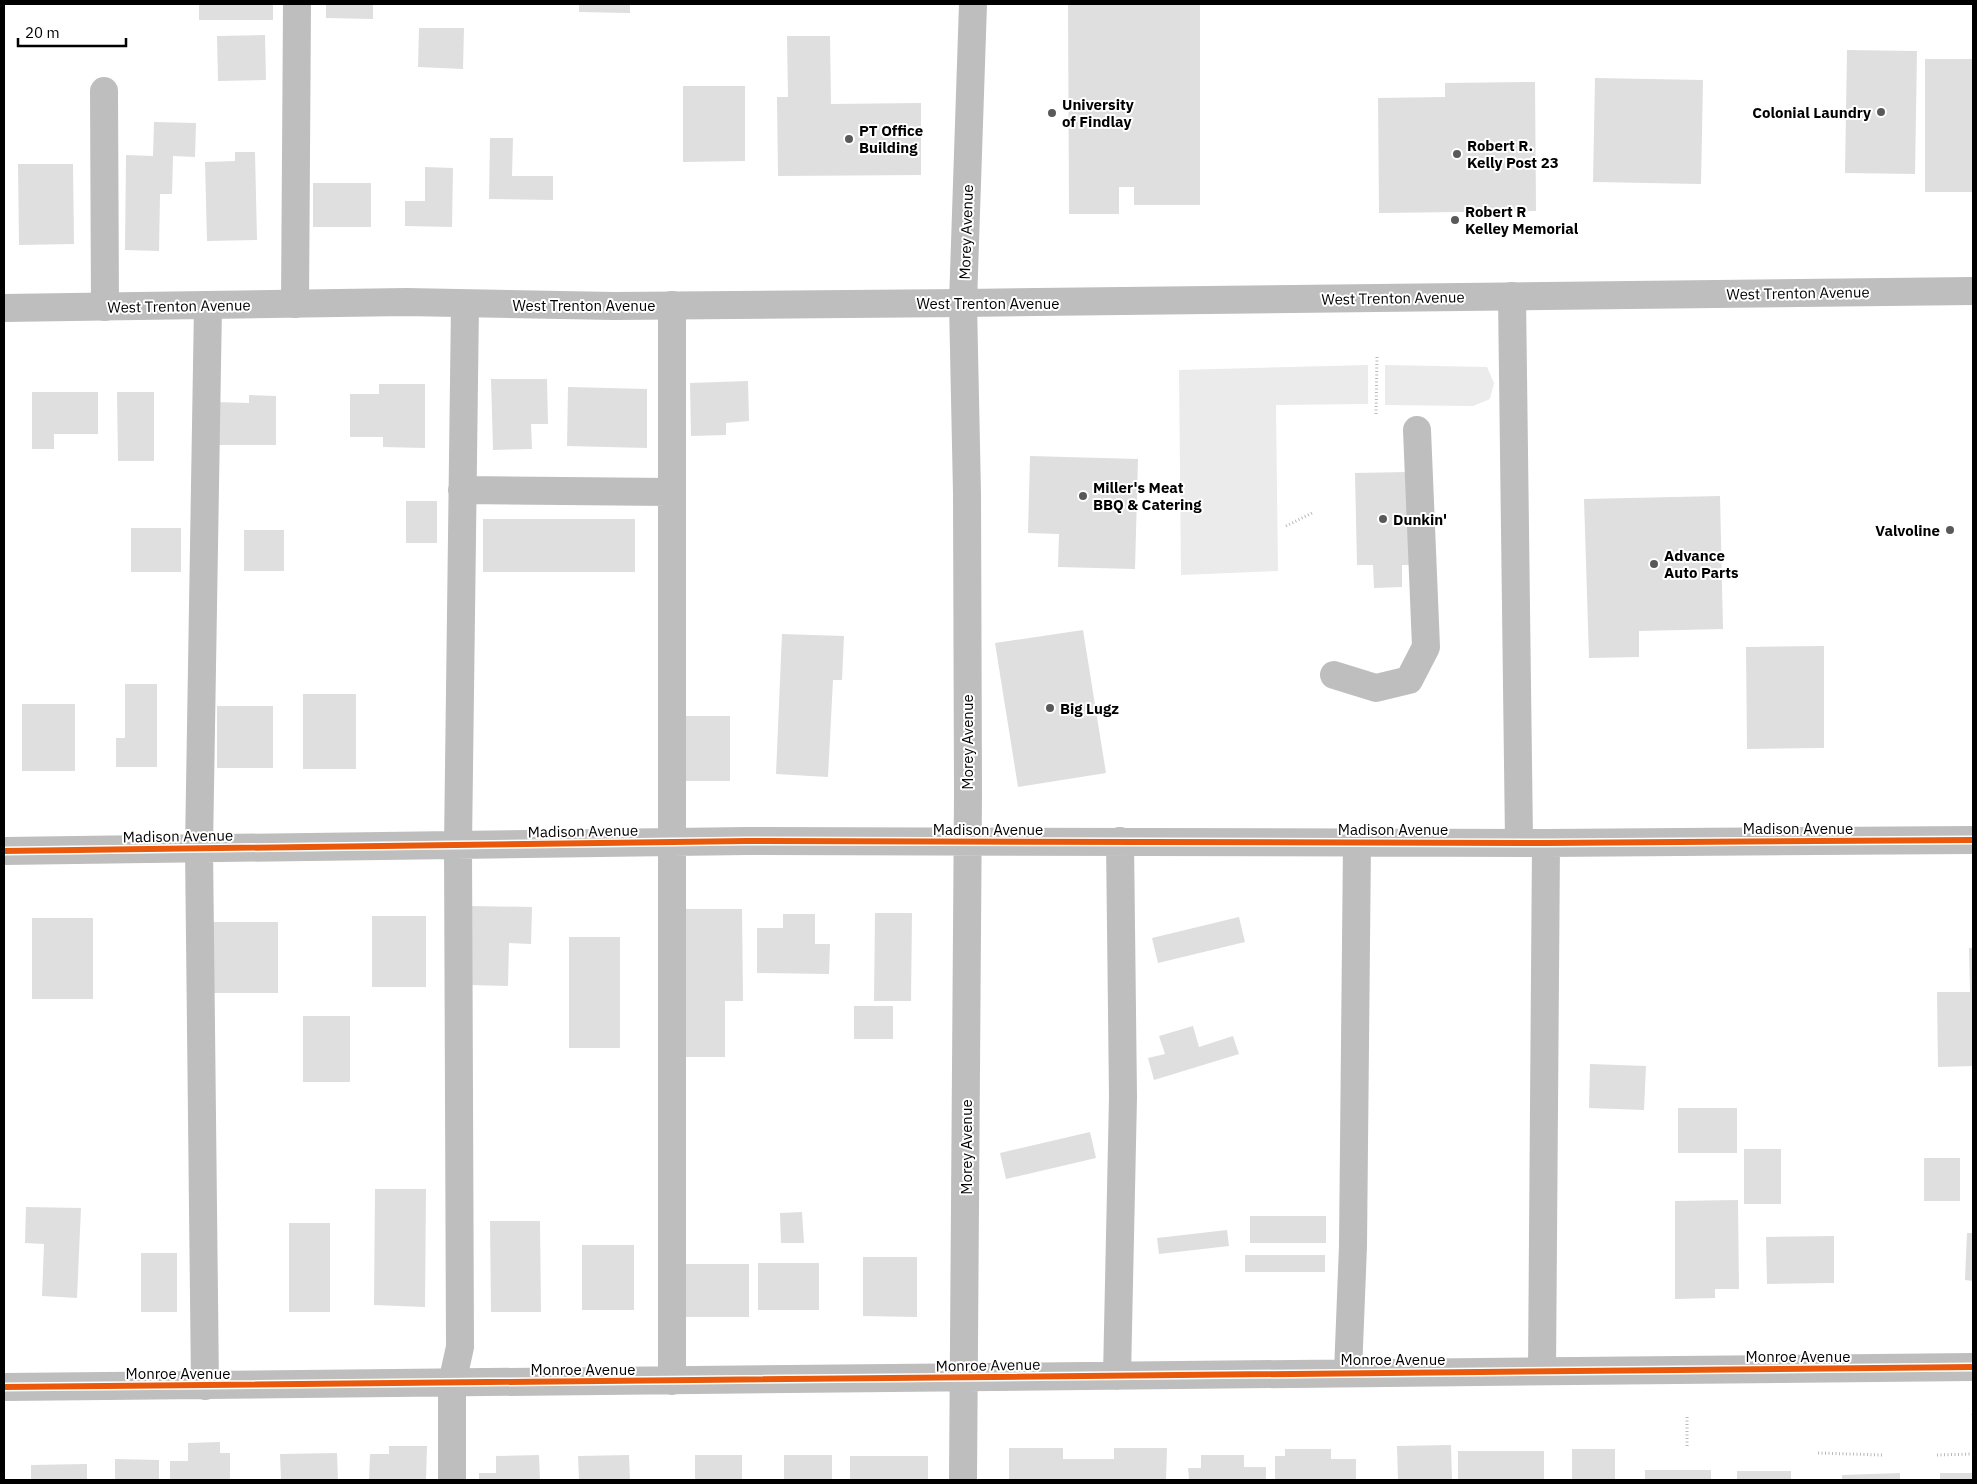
<svg xmlns="http://www.w3.org/2000/svg" width="1977" height="1484" viewBox="0 0 1977 1484" font-family="'IBM Plex Sans',sans-serif">
<rect width="100%" height="100%" fill="#fff"/>
<path fill="#ebebeb" d="M1368,365V404L1276,405L1278,571L1181,575L1179,370Z
M1385,365L1487,367L1494,383L1490,399L1473,406L1385,405Z"/>
<path fill="#dfdfdf" d="M199,4H273V20H199Z
M326,4H373V19L326,18Z
M579,4H630V13L579,12Z
M1068,4H1200V205H1134V187H1119V214H1069Z
M419,28H464L463,69L418,67Z
M265,35L266,80L218,81L217,36Z
M787,36H830L831,104L921,103V175L778,176L777,97H788Z
M1847,50L1917,51L1915,174L1845,173Z
M1925,59H1973V192H1925Z
M1595,78L1703,80L1701,184L1593,182Z
M1535,82L1536,211L1379,213L1378,98L1445,97V83Z
M683,86H745V161L683,162Z
M154,122L196,123L195,157L173,156L172,194H160L159,251L125,250L126,155L153,156Z
M490,138H513L512,176H553V200L489,199Z
M235,152H255L257,240L207,241L205,162L235,161Z
M18,164H73L74,244L19,245Z
M425,167L453,168L452,227L405,226V201H425Z
M313,183H371V227H313Z
M491,379H547L548,424H531L532,449L493,450Z
M748,381L749,421L726,423V435L691,436L690,383Z
M379,384H425V448L383,447V437H350V394H379Z
M568,387L647,389V448L567,446Z
M32,392H98V434H54V449H32Z
M117,392H154V461H118Z
M249,395L276,396V445H215V402L249,403Z
M1030,456L1138,459L1135,569L1058,567L1059,534L1028,533Z
M1408,472L1410,565H1402V587L1374,588L1373,565H1357L1355,473Z
M1720,496L1723,629L1639,631V657L1589,658L1584,499Z
M406,501H437V543H406Z
M483,519H635V572H483Z
M131,528H181V572H131Z
M244,530H284V571H244Z
M1083,630L1106,773L1018,787L995,643Z
M782,634L844,636L842,680H833L828,777L776,774Z
M1824,646V748L1747,749L1746,647Z
M125,684H157V767H116V738H125Z
M303,694H356V769H303Z
M22,704H75V771H22Z
M217,706H273V768H217Z
M686,716H730V781H686Z
M471,906L532,907L531,944L509,943L508,986L470,985Z
M680,909H742L743,1001H725V1057H681Z
M875,913H912L911,1001H874Z
M783,914H815V944H830L829,974L757,973V928H783Z
M372,916H426V987H372Z
M1239,917L1245,942L1158,963L1152,938Z
M32,918H93V999H32Z
M203,922H278V993H203Z
M569,937H620V1048H569Z
M1969,948H1973V1066L1938,1067L1937,992H1970Z
M854,1006H893V1039H854Z
M303,1016H350V1082H303Z
M1193,1026L1199,1047L1233,1036L1239,1054L1154,1080L1148,1058L1165,1054L1159,1036Z
M1590,1064L1646,1066L1644,1110L1589,1108Z
M1678,1108H1737V1153H1678Z
M1090,1132L1096,1158L1006,1179L1000,1153Z
M1744,1149H1781V1204H1744Z
M1924,1158H1960V1201H1924Z
M375,1189H426L425,1307L374,1305Z
M1738,1200L1739,1289H1715V1298L1675,1299V1201Z
M26,1207L81,1208L77,1298L42,1296L44,1244L25,1243Z
M802,1212L804,1243H781L780,1213Z
M1250,1216H1326V1243H1250Z
M490,1221H540L541,1312H491Z
M289,1223H330V1312H289Z
M1227,1230L1229,1246L1159,1254L1157,1238Z
M1967,1233H1973V1281L1965,1280Z
M1834,1236V1283L1767,1284L1766,1237Z
M582,1245H634V1310H582Z
M141,1253H177V1312H141Z
M1245,1255H1325V1272H1245Z
M863,1257H917V1317L863,1316Z
M758,1263H819V1310H758Z
M682,1264H749V1317H682Z
M220,1442V1453H230V1480H170V1461H188V1443Z
M1451,1445L1452,1480H1398L1397,1446Z
M389,1446H427L426,1480H369L370,1454H389Z
M1009,1448H1063V1459H1114V1448H1167L1166,1480H1009Z
M1285,1449H1331V1459H1356V1480H1275V1456H1285Z
M1572,1449H1615V1480H1572Z
M1458,1451H1544V1480H1458Z
M337,1453L338,1480H281L280,1454Z
M539,1455L540,1480H479V1473H496V1456Z
M629,1455L630,1480H579L578,1456Z
M695,1455H742V1480H695Z
M784,1455H832V1480H784Z
M1201,1455H1244V1467H1266V1480H1189L1188,1468H1201Z
M850,1456H928V1480H850Z
M115,1459L159,1460V1480H115Z
M87,1464V1480H31V1465Z
M1645,1470H1711V1480H1645Z
M1737,1471H1791V1480H1737Z
M1900,1473V1480H1842V1475Z
M1940,1473H1973V1480H1940Z"/>
<g fill="none" stroke-linecap="round" stroke-linejoin="round">
<path stroke="#b9b9b9" stroke-width="3" stroke-dasharray="1 2.5" stroke-linecap="butt" d="M1376,414L1377,357
M1286,526L1314,512
M1973,1414V1418
M1687,1417V1448
M1818,1453L1882,1455
M1937,1455L1973,1454"/>
<path stroke="#bebebe" stroke-width="28" d="M104,91L105,307
M1512,296L1519,841
M295,304L297,4
M672,305V1381
M462,490L671,492
M1334,675L1376,688L1409,680L1426,647L1417,430
M4,851L747,841L1546,843L1973,840
M1542,1371L1546,843
M1348,1372L1353,1246L1357,842
M1117,1376L1123,1097L1120,841
M205,1386L199,848L208,305
M4,1387L1973,1367
M452,1480V1383L460,1347L458,846L465,304
M963,1480L968,794L967,493L963,303L973,4"/>
<path stroke="#bebebe" stroke-width="28" d="M4,308L406,302L614,306L963,303L1973,291"/>
<defs>
<path id="cycleway" d="M4,851L747,841L1546,843L1973,840
M4,1387L1973,1367"/>
</defs>
<use href="#cycleway" stroke="#fff" stroke-width="9"/>
<use href="#cycleway" stroke="#e8590c" stroke-width="6"/>
</g>
<g fill="#595959" stroke="#fff" stroke-width="2">
<circle cx="1881" cy="112" r="5"/>
<circle cx="1052" cy="113" r="5"/>
<circle cx="849" cy="139" r="5"/>
<circle cx="1457" cy="154" r="5"/>
<circle cx="1455" cy="220" r="5"/>
<circle cx="1083" cy="496" r="5"/>
<circle cx="1383" cy="519" r="5"/>
<circle cx="1950" cy="530" r="5"/>
<circle cx="1654" cy="564" r="5"/>
<circle cx="1050" cy="708" r="5"/>
</g>
<g text-anchor="middle" dominant-baseline="central" stroke-width="4" stroke-linejoin="round" paint-order="stroke">
<g font-size="15" font-weight="bold" fill="#000" stroke="#fff" text-anchor="start">
<text x="1062" y="104">University<tspan x="1062" dy="17">of Findlay</tspan></text>
<text x="1871" y="112" text-anchor="end">Colonial Laundry</text>
<text x="859" y="130">PT Office<tspan x="859" dy="17">Building</tspan></text>
<text x="1467" y="145">Robert R.<tspan x="1467" dy="17">Kelly Post 23</tspan></text>
<text x="1465" y="211">Robert R<tspan x="1465" dy="17">Kelley Memorial</tspan></text>
<text x="1093" y="487">Miller's Meat<tspan x="1093" dy="17">BBQ &amp; Catering</tspan></text>
<text x="1393" y="519">Dunkin'</text>
<text x="1940" y="530" text-anchor="end">Valvoline</text>
<text x="1664" y="555">Advance<tspan x="1664" dy="17">Auto Parts</tspan></text>
<text x="1060" y="708">Big Lugz</text>
</g>
<g font-size="15" fill="#000" stroke="#fff">
<text transform="translate(966 232) rotate(-88)">Morey Avenue</text>
<text transform="translate(1798 293) rotate(-1)">West Trenton Avenue</text>
<text transform="translate(1393 298) rotate(-1)">West Trenton Avenue</text>
<text x="988" y="303">West Trenton Avenue</text>
<text x="584" y="305">West Trenton Avenue</text>
<text transform="translate(179 306) rotate(-1)">West Trenton Avenue</text>
<text transform="translate(967 742) rotate(-90)">Morey Avenue</text>
<text x="1798" y="828">Madison Avenue</text>
<text x="988" y="829">Madison Avenue</text>
<text x="1393" y="829">Madison Avenue</text>
<text transform="translate(583 831) rotate(-1)">Madison Avenue</text>
<text transform="translate(178 836) rotate(-1)">Madison Avenue</text>
<text transform="translate(966 1147) rotate(-90)">Morey Avenue</text>
<text x="1798" y="1356">Monroe Avenue</text>
<text x="1393" y="1359">Monroe Avenue</text>
<text transform="translate(988 1365) rotate(-1)">Monroe Avenue</text>
<text x="583" y="1369">Monroe Avenue</text>
<text x="178" y="1373">Monroe Avenue</text>
</g>
</g>
<rect width="1977" height="1484" fill="none" stroke="#000000" stroke-width="10"/>
<path d="M18 38v8h108v-8" fill="none" stroke="#000000" stroke-width="2.5"/>
<text x="25" y="38" font-size="15" fill="#000000" stroke="#ffffff" stroke-width="4" paint-order="stroke">20 m</text>
</svg>
